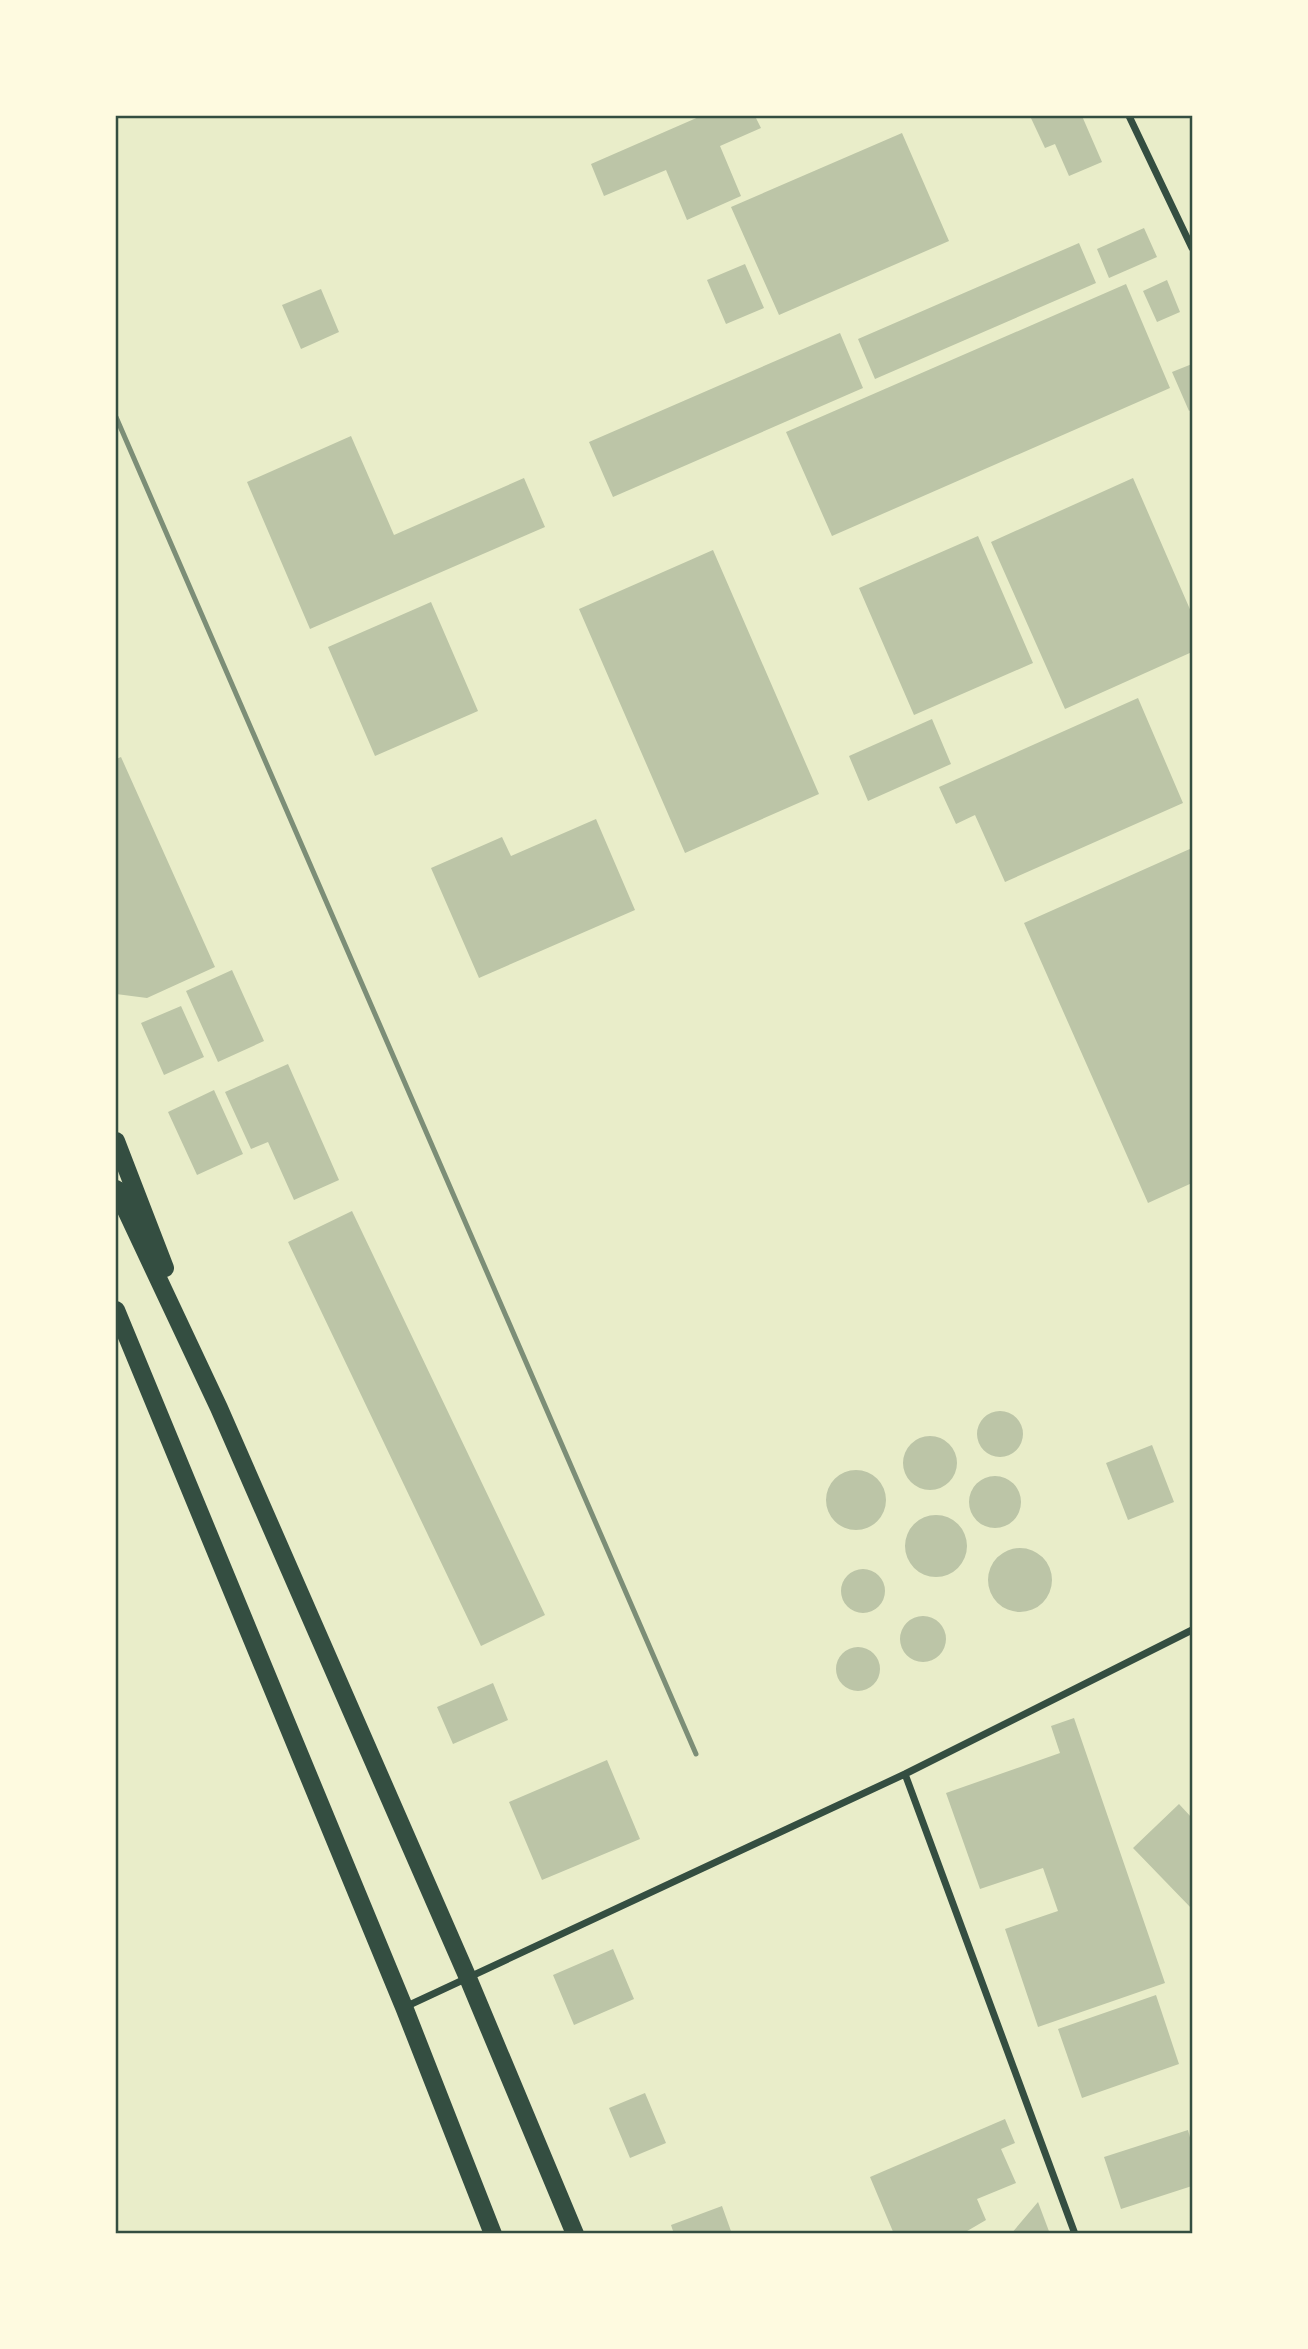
<svg xmlns="http://www.w3.org/2000/svg" width="1308" height="2349" viewBox="0 0 1308 2349" font-family="Helvetica,sans-serif">
<rect width="100%" height="100%" fill="#e9edc9"/>
<path fill="#bcc5a7" d="M701,116H755L761,128L720,146L741,196L687,220L666,170L604,196L591,164Z
M1030,116H1082L1102,162L1069,176L1055,144L1045,148Z
M902,133L949,241L779,315L731,207Z
M1144,228L1157,257L1109,278L1097,249Z
M1079,243L1096,283L875,379L858,339Z
M745,264L764,308L726,324L707,280Z
M1167,280L1180,312L1157,322L1143,291Z
M1126,284L1170,388L832,536L786,432Z
M321,289L339,332L301,349L282,305Z
M840,333L863,388L613,497L589,442Z
M1192,364V409L1189,411L1172,372Z
M351,436L394,535L524,478L545,527L310,629L247,482Z
M1133,478L1192,614V652L1065,709L991,542Z
M978,536L1033,663L914,715L859,588Z
M713,550L819,794L685,853L579,609Z
M431,602L478,711L375,756L328,647Z
M1138,698L1183,803L1005,882L975,815L956,824L939,787Z
M932,719L951,764L868,801L849,756Z
M121,757L215,967L147,998L116,994V759Z
M596,819L635,910L479,978L431,868L502,837L511,856Z
M1192,848V1183L1148,1203L1024,923Z
M232,970L264,1041L218,1062L186,991Z
M181,1006L204,1057L164,1075L141,1023Z
M288,1064L339,1180L294,1200L268,1142L251,1149L225,1092Z
M214,1090L243,1154L197,1175L168,1112Z
M352,1211L545,1615L481,1646L288,1242Z
M977 1434a23 23 0 1 1 46 0a23 23 0 1 1-46 0Z
M903 1463a27 27 0 1 1 54 0a27 27 0 1 1-54 0Z
M1152,1445L1174,1502L1128,1520L1106,1463Z
M826 1500a30 30 0 1 1 60 0a30 30 0 1 1-60 0Z
M969 1502a26 26 0 1 1 52 0a26 26 0 1 1-52 0Z
M905 1546a31 31 0 1 1 62 0a31 31 0 1 1-62 0Z
M988 1580a32 32 0 1 1 64 0a32 32 0 1 1-64 0Z
M841 1591a22 22 0 1 1 44 0a22 22 0 1 1-44 0Z
M900 1639a23 23 0 1 1 46 0a23 23 0 1 1-46 0Z
M836 1669a22 22 0 1 1 44 0a22 22 0 1 1-44 0Z
M493,1683L508,1720L453,1744L437,1707Z
M1074,1718L1165,1983L1038,2027L1005,1929L1058,1911L1043,1868L980,1889L946,1793L1060,1753L1051,1726Z
M607,1760L640,1839L542,1880L509,1802Z
M1179,1804L1192,1818V1909L1133,1848Z
M613,1949L634,1999L574,2025L553,1975Z
M1156,1995L1179,2064L1082,2098L1058,2029Z
M645,2093L666,2143L630,2158L609,2108Z
M1005,2119L1015,2143L1001,2149L1016,2183L977,2199L986,2220L962,2234H894L870,2177Z
M1188,2130L1192,2145V2186L1121,2209L1104,2157Z
M1038,2202L1050,2234H1011Z
M722,2206L732,2234H674L671,2225Z"/>
<g fill="none" stroke-linecap="round" stroke-linejoin="round">
<path stroke="#344e41" stroke-width="7" d="M1129,116L1192,248
M905,1774L1075,2234
M405,2007L905,1774L1192,1630"/>
<path stroke="#344e41" stroke-width="18" d="M116,1141L165,1268
M116,1189L219,1408L468,1978L575,2234
M116,1310L404,2007L493,2234"/>
<path stroke="#7c8e77" stroke-width="5" d="M116,417L696,1754"/>
</g>
<rect width="1308" height="2349" fill="none" stroke="#fefae0" stroke-width="234"/>
<rect x="117" y="117" width="1074" height="2115" fill="none" stroke="#344e41" stroke-width="2.5"/>
</svg>
